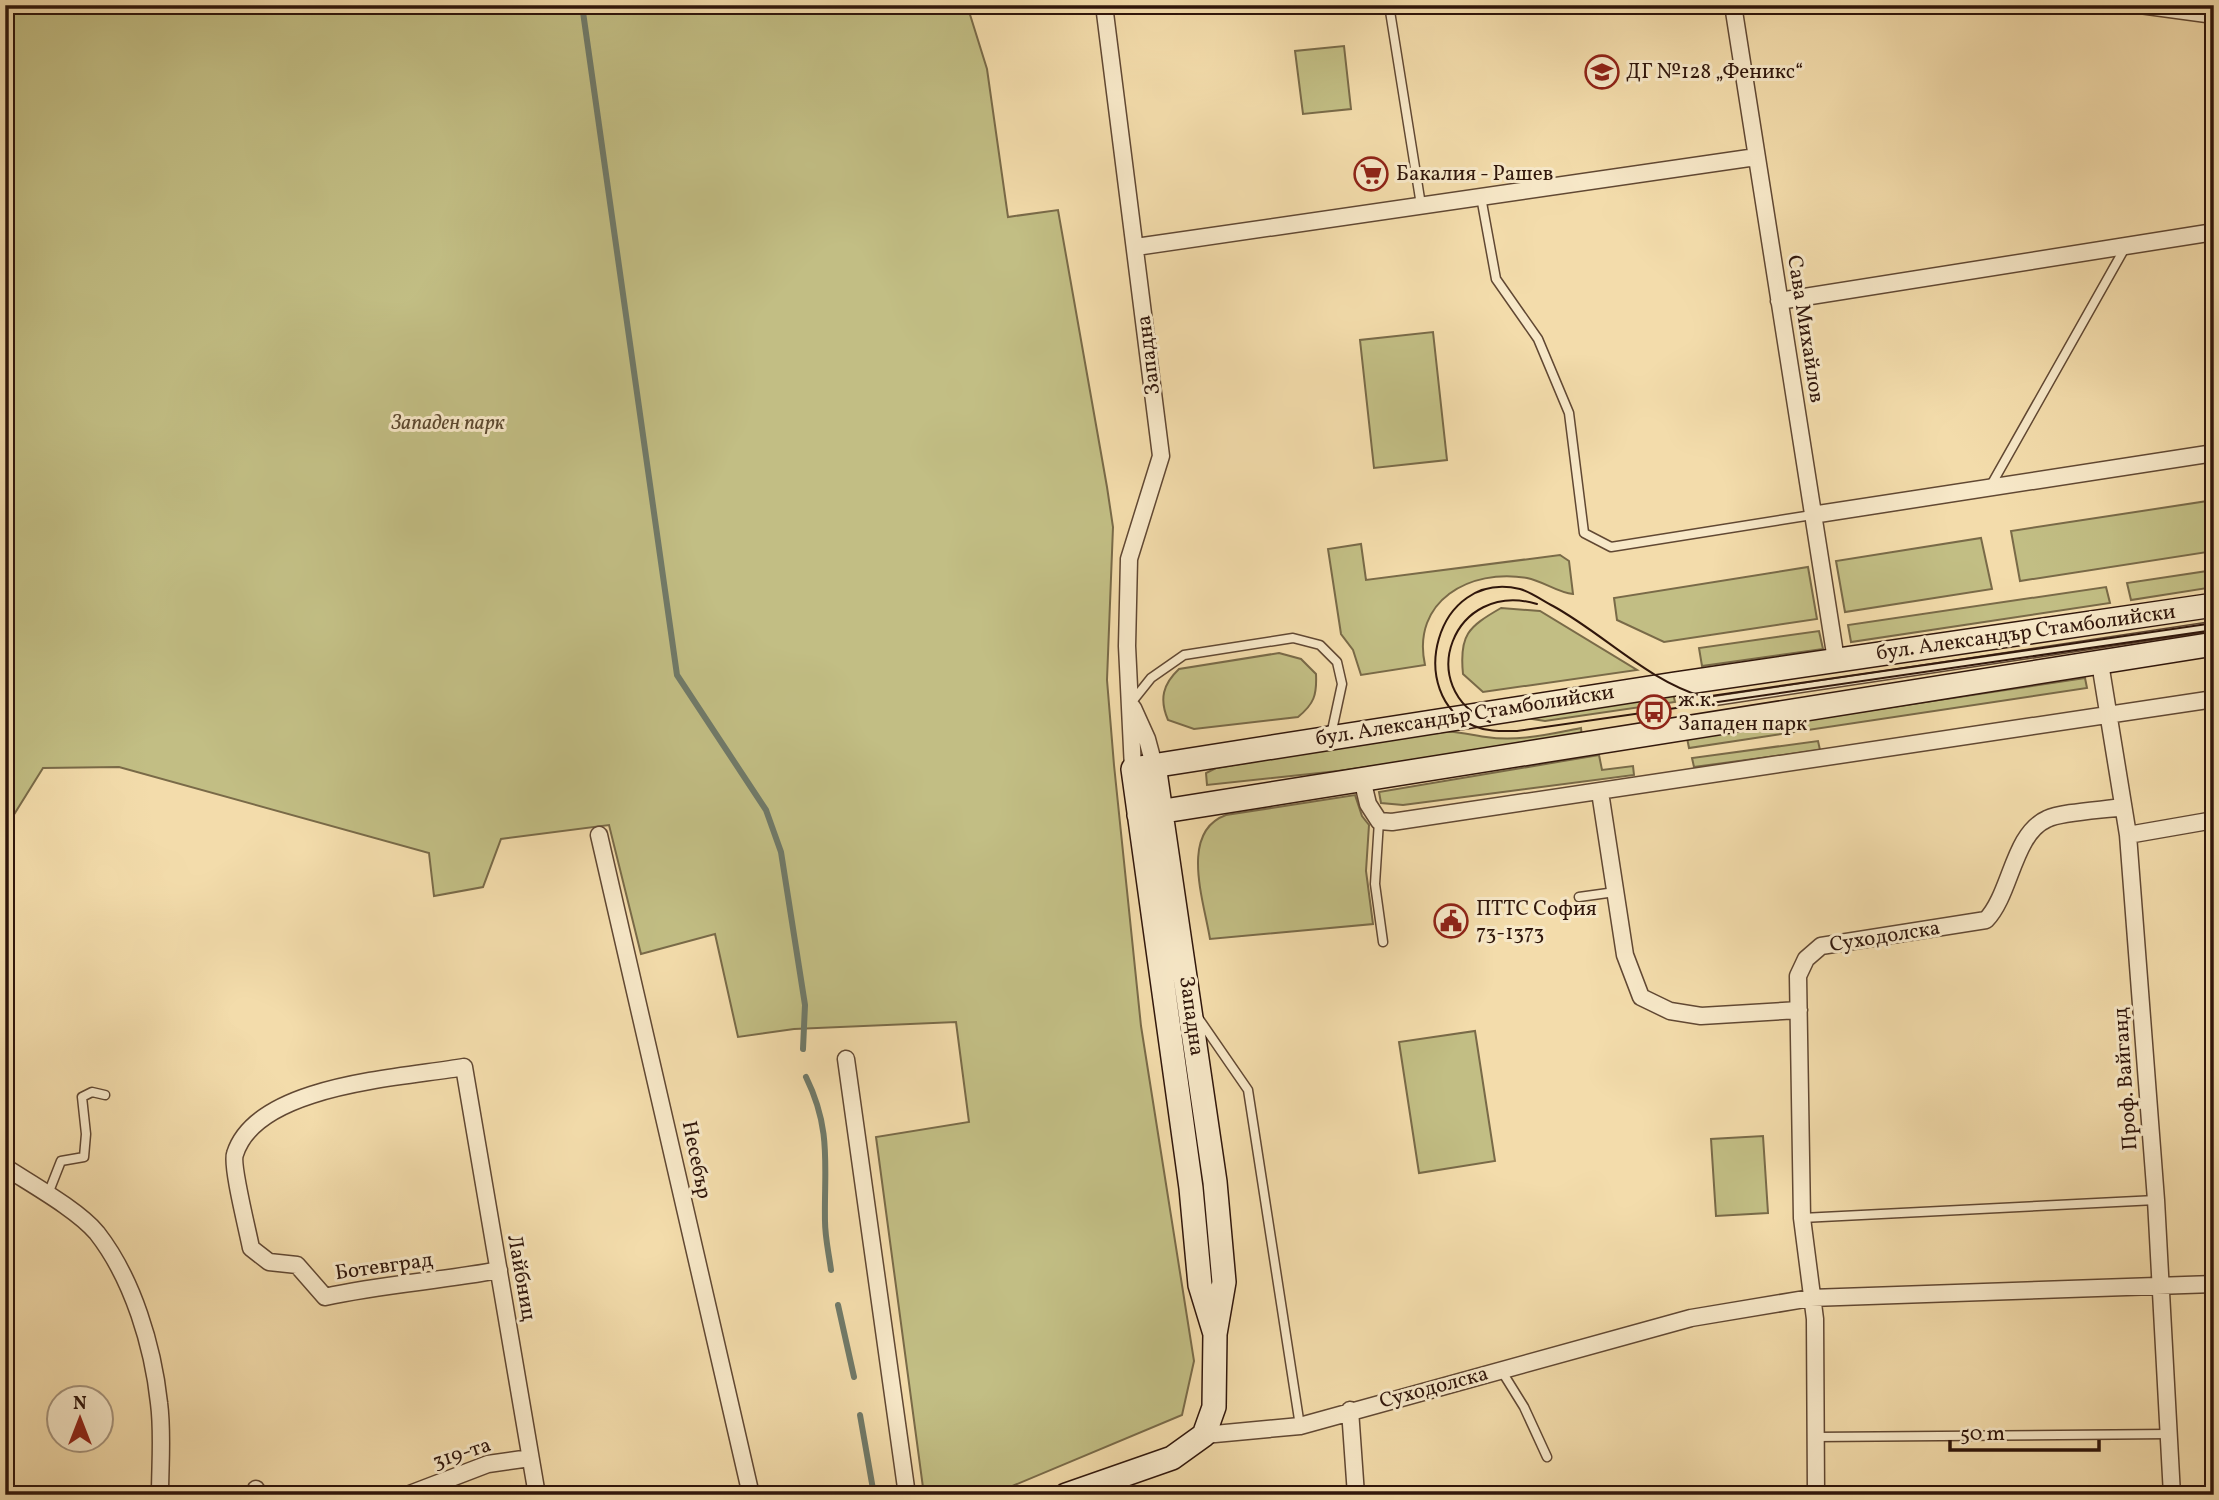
<svg xmlns="http://www.w3.org/2000/svg" width="2219" height="1500" viewBox="0 0 2219 1500" font-family="Vollkorn,serif">
<rect width="100%" height="100%" fill="#f3dcab"/>
<filter id="stains"><feTurbulence type="fractalNoise" baseFrequency=".00286" numOctaves="4"/><feColorMatrix values="0 0 0 0 .2 0 0 0 0 .09 0 0 0 0 .02 0 0 0 .5 -.17"/></filter>
<radialGradient id="worn" r=".72"><stop offset=".6" stop-color="#630" stop-opacity="0"/><stop offset="1" stop-color="#630" stop-opacity=".3"/></radialGradient>
<path fill="#c2be84" stroke="#796a48" stroke-width="2" d="M5,5H967L987,69L1008,217L1058,210L1107,487L1113,527L1107,680L1114,765L1141,1026L1194,1361L1182,1415L991,1495H924L876,1137L969,1122L956,1022L794,1029L738,1037L715,934L641,954L609,825L501,839L483,887L434,896L429,853L119,767L43,768L5,829Z
M1344,46L1351,109L1303,114L1295,51Z
M1433,332L1447,460L1374,468L1360,340Z
M2214,500V551L2020,581L2011,531Z
M1981,538L1992,589L1845,612L1836,561Z
M1361,544L1366,580L1560,555L1569,561L1573,594C1558,593 1543,581 1527,578C1470,568 1411,601 1425,665L1361,675L1353,650L1341,634L1328,549Z
M1808,567L1817,619L1664,642L1617,620L1614,598Z
M2214,570V587L2131,600L2127,583Z
M2106,587L2110,603L1851,642L1848,625Z
M1501,608L1540,611L1637,670L1483,692L1463,674C1459,635 1468,627 1501,608Z
M1819,631L1823,649L1702,666L1699,648Z
M1279,653L1301,659L1316,674C1317,695 1314,704 1298,717L1194,729L1168,720C1159,699 1163,684 1179,669Z
M2085,678L2087,688L1689,748L1687,738Z
M1673,693L1675,702L1545,721L1519,717Z
M1581,728L1582,737L1338,771L1207,785L1206,773L1216,768L1436,731C1455,731 1468,734 1486,737C1518,742 1550,734 1581,728Z
M1818,741L1820,750L1694,767L1692,758Z
M1599,755L1602,770L1633,766L1634,775L1403,805L1381,803L1379,792Z
M1355,795L1362,816L1369,825L1366,871L1373,924L1210,939C1204,901 1179,832 1226,815Z
M1475,1031L1495,1161L1419,1173L1399,1042Z
M1763,1136L1768,1213L1716,1216L1711,1139Z"/>
<g fill="none" stroke-linecap="round" stroke-linejoin="round">
<path stroke="#707a69" stroke-width="6" d="M582,5L677,675L766,810L781,852L805,1005L803,1049
M806,1077C832,1130 824,1166 825,1221C825,1238 829,1254 831,1270
M838,1305L854,1377
M860,1415L874,1495"/>
<defs>
<path id="lane" d="M1389,5L1421,205
M1481,197L1496,279L1538,339L1569,413L1584,533L1611,547L1812,515
M1990,487L2126,246
M1715,701L2214,626
M1131,703L1151,678L1184,655L1293,638L1320,645L1337,662L1342,684L1331,735
M1379,821L1375,884L1383,942
M1579,897L1615,892
M1199,1019L1248,1090L1300,1426
M48,1194L61,1161L84,1157L86,1134L82,1097L92,1092L105,1095
M1802,1218L2156,1200
M1501,1370L1524,1407L1547,1457
M1815,1437L2169,1434"/>
<path id="street" d="M1104,5L1161,456L1129,559L1127,646L1133,769
M1733,5L1836,660
M2140,5L2214,15
M1136,247L1756,157
M1779,301L2214,232
M1812,515L2214,453
M2100,663L2128,835L2156,1200L2172,1495
M1133,708L1147,739L1154,765
M1362,779L1368,804L1379,821L1392,822L2214,699
M1600,792L1625,955L1641,997L1670,1011L1701,1016L1799,1010
M599,835L751,1495
M2128,835L2214,820
M846,1059L907,1495
M5,1167C31,1184 78,1210 97,1233C133,1279 153,1347 159,1403C163,1433 160,1465 160,1495
M499,1270C441,1281 382,1284 325,1297L297,1265L269,1262L251,1248C248,1232 231,1165 235,1154C257,1084 402,1078 464,1067L537,1495
M1350,1410L1356,1495
M1204,1435L1300,1426L1691,1318L1811,1298L2214,1284
M256,1489L259,1495
M407,1495L488,1464L530,1458
M1816,1495L1815,1319L1802,1218L1798,976L1806,959L1821,946L1986,920C2011,894 2013,834 2047,819C2061,812 2104,810 2123,807"/>
<path id="secondary" d="M1139,815L2214,644
M1215,1334L1200,1285L1191,1188L1133,769L1675,684L2214,605
M1066,1495L1172,1458L1204,1435L1214,1407L1215,1334L1224,1282L1215,1182L1154,765"/>
</defs>
<use href="#lane" stroke="#614833" stroke-width="11"/>
<use href="#street" stroke="#614833" stroke-width="19"/>
<use href="#secondary" stroke="#30160b" stroke-width="26"/>
<use href="#lane" stroke="#f7e8c8" stroke-width="8"/>
<use href="#street" stroke="#f7e8c8" stroke-width="16"/>
<use href="#secondary" stroke="#f7e8c8" stroke-width="23"/>
<path stroke="#30160b" stroke-width="2" d="M2214,623L1704,697C1648,681 1604,634 1553,606C1543,601 1531,592 1520,589C1435,569 1404,696 1474,726C1488,732 1502,731 1517,731L2214,630
M1490,722C1412,689 1453,579 1537,604"/>
</g>
<defs>
<symbol id="school-ring" viewBox="-11 -11 22 22"><circle r="9.5" fill="#f7e8c8" stroke="#8f2418" stroke-width="1.5"/><path d="M0-5L7-2L0 1L-7-2ZM-4 1L0 2.5L4 1V4Q0 6-4 4Z" fill="#8f2418"/></symbol>
<symbol id="supermarket-ring" viewBox="-11 -11 22 22"><circle r="9.5" fill="#f7e8c8" stroke="#8f2418" stroke-width="1.5"/><path d="M-6-5.5h2.5l.6 2H6L4.5 2H-2.5L-4.4-4H-6ZM-1.5 3.2a1.3 1.3 0 1 0 .1 0ZM3 3.2a1.3 1.3 0 1 0 .1 0Z" fill="#8f2418"/></symbol>
<symbol id="bus-ring" viewBox="-11 -11 22 22"><circle r="9.5" fill="#f7e8c8" stroke="#8f2418" stroke-width="1.5"/><path d="M-5-6H5V4H4V6H2V4H-2V6H-4V4H-5ZM-3.5-4V0h7V-4ZM-3.5 1.2v1.5H-2V1.2ZM2 1.2v1.5H3.5V1.2Z" fill="#8f2418"/></symbol>
<symbol id="civic-ring" viewBox="-11 -11 22 22"><circle r="9.5" fill="#f7e8c8" stroke="#8f2418" stroke-width="1.5"/><path d="M-.6-6.5H3V-4.5H.6V-3L4-1V1h2V6H-6V1h2V-1L-.6-3ZM-1.2 2.5V6h2.4V2.5Z" fill="#8f2418"/></symbol>
</defs>
<g fill-rule="evenodd">
<use href="#school-ring" x="1583" y="53" width="38" height="38"/>
<use href="#supermarket-ring" x="1352" y="155" width="38" height="38"/>
<use href="#bus-ring" x="1635" y="693" width="38" height="38"/>
<use href="#civic-ring" x="1432" y="902" width="38" height="38"/>
</g>
<g text-anchor="middle" dominant-baseline="central" stroke-width="6" stroke-linejoin="round" paint-order="stroke">
<g font-size="21" fill="#30160b" stroke="#f7e8c8" text-anchor="start">
<text x="1626" y="72">ДГ №128 „Феникс“</text>
<text x="1396" y="174">Бакалия - Рашев</text>
<text x="1678" y="700">ж.к.<tspan x="1678" dy="24">Западен парк</tspan></text>
<text x="1476" y="909">ПТТС София<tspan x="1476" dy="24">73-1373</tspan></text>
</g>
<g font-size="21" fill="#30160b" stroke="#f7e8c8">
<text transform="translate(1805 329) rotate(81)">Сава Михайлов</text>
<text transform="translate(1149 355) rotate(-97)">Западна</text>
<text transform="translate(2026 633) rotate(-8)">бул. Александър Стамболийски</text>
<text transform="translate(1465 716) rotate(-9)">бул. Александър Стамболийски</text>
<text transform="translate(1885 937) rotate(-9)">Суходолска</text>
<text transform="translate(1191 1016) rotate(82)">Западна</text>
<text transform="translate(2126 1079) rotate(-94)">Проф. Вайганд</text>
<text transform="translate(696 1160) rotate(78)">Несебър</text>
<text transform="translate(384 1267) rotate(-8)">Ботевград</text>
<text transform="translate(521 1278) rotate(80)">Лайбниц</text>
<text transform="translate(1434 1388) rotate(-15)">Суходолска</text>
<text transform="translate(462 1454) rotate(-18)">319-та</text>
</g>
<g font-size="21" font-style="italic" fill="#5c482f" stroke="#f7e8c8">
<text x="448" y="423">Западен парк</text>
</g>
</g>
<rect width="2219" height="1500" fill="none" stroke="#f3dcab" stroke-width="28"/>
<rect x="7" y="7" width="2205" height="1486" fill="none" stroke="#30160b" stroke-width="3.5"/>
<rect x="14" y="14" width="2191" height="1472" fill="none" stroke="#30160b" stroke-width="2"/>
<g transform="translate(80 1419)"><circle r="33" fill="#f7e8c8" stroke="#a7947c" stroke-width="2"/>
<path d="M0-5L12 26L0 18L-12 26Z" fill="#8f2418"/>
<text y="-10" font-size="19" font-weight="bold" text-anchor="middle" fill="#30160b">N</text>
</g>
<path d="M1950 1440v10h149v-10" fill="none" stroke="#30160b" stroke-width="3.5"/>
<text x="1960" y="1440" font-size="21" fill="#30160b" stroke="#f7e8c8" stroke-width="5" paint-order="stroke">50 m</text>
<rect width="100%" height="100%" filter="url(#stains)"/>
<rect width="100%" height="100%" fill="url(#worn)"/>
</svg>
